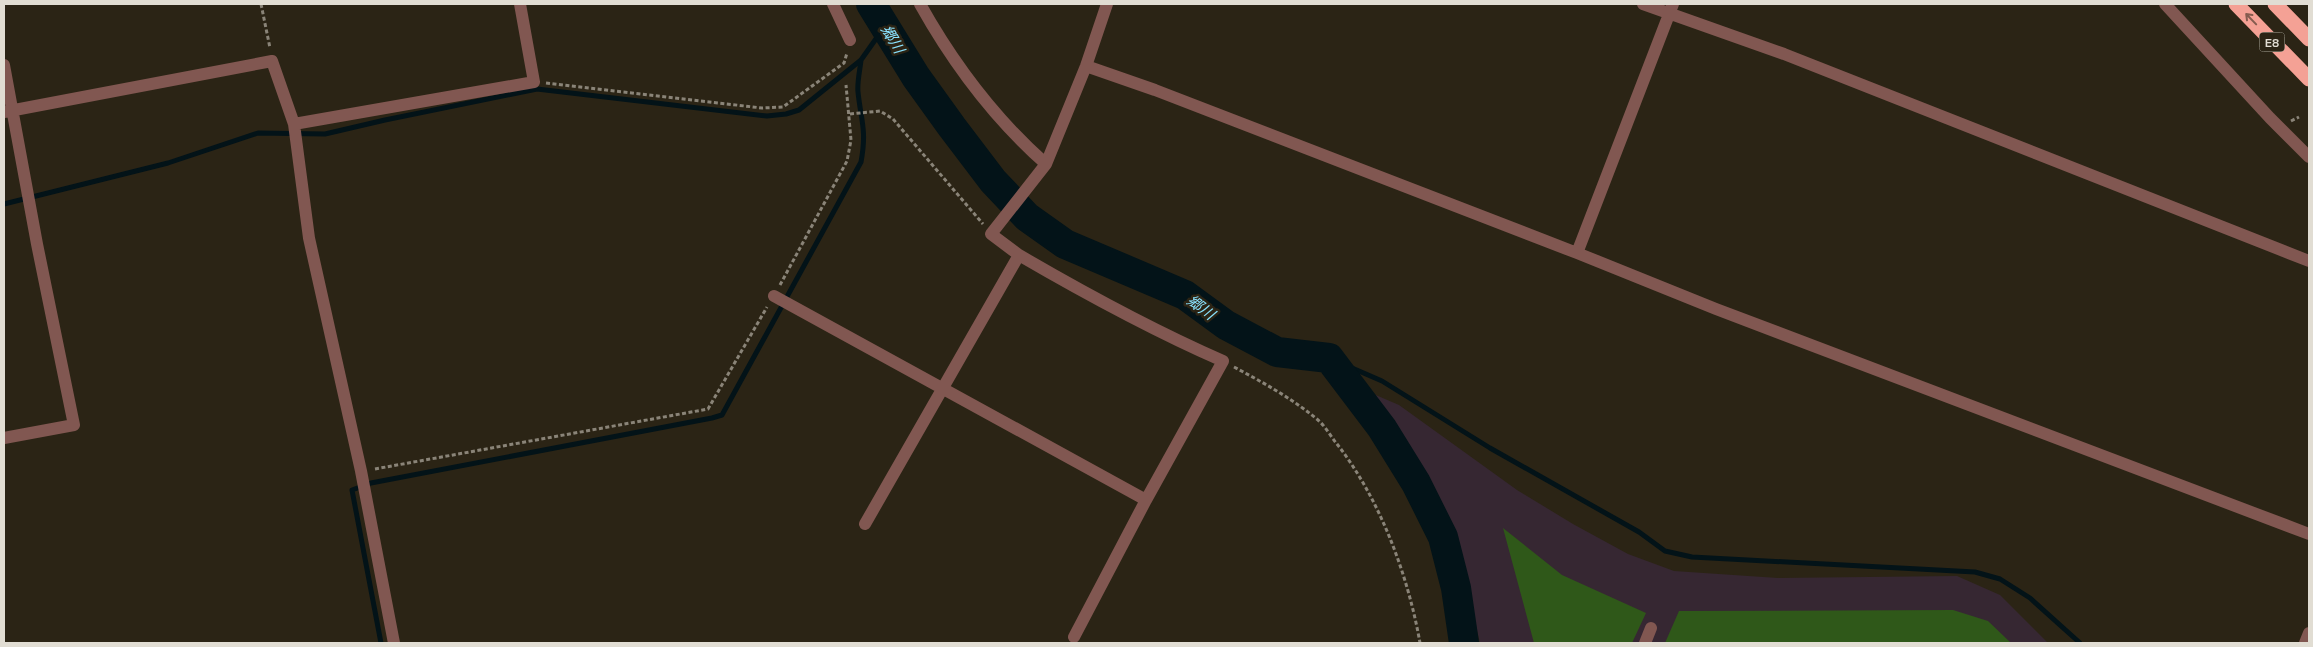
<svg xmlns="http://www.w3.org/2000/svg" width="2313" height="647" viewBox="0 0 2313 647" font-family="Mulish,'Noto Sans JP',sans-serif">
<rect width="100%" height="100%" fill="#2b2415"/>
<path fill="#362732" d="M1371,393L1399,405L1517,490L1573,524L1628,554L1674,571L1778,578L1957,576L2000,595L2048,643H1480L1464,576L1430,488Z"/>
<path fill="#2f5819" d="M1503,528L1562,575L1646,613L1632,643H1534Z
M1953,610L1988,621L2011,643H1665L1679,611Z"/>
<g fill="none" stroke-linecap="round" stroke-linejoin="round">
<path stroke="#031318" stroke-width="5" d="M4,204L168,163L258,133L325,134L385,120L537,89L767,116L786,114L799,110L861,60L885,26
M1329,358L1382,381L1490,448L1639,532L1665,551L1692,557L1975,572L2000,579L2030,598L2080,643
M381,643L352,490L371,483L712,418L722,415L861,162C867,130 861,121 858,92C857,82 860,70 861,60"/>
<path stroke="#031318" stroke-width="30" d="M871,4L916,77L952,127L993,181L1027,217L1065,244L1185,295L1226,325L1277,352L1329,358L1382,428L1416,483L1443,537L1456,588L1464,643"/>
<path stroke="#8a8478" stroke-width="3" stroke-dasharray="4 2.5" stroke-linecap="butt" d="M261,4L270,48
M546,83L762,108L783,107L844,63L847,53
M850,114L880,111L893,119L983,224
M2291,121L2299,117
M780,285L847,161L851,140L846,85
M1234,367C1264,383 1293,399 1318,420C1326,427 1331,437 1337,444C1380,499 1408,575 1420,643
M375,469L708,409L767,307"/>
<path stroke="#815751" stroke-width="12" d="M833,4L850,40
M920,4C953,63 995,119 1046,164
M1643,4L1784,54L2309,261
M2165,4L2270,118L2309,157
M4,65L37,244L74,425L4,438
M1086,66L1155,90L1577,253L1716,309L2309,534
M4,112L272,61L294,124L309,238L361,471L394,643
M294,124L534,82L520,4
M1577,253L1673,4
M1019,255C1086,294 1152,330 1223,361L1146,500
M774,296L1146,500L1074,637
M865,524L1019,255L991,234L1046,164L1086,66L1107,4
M1645,643L1651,628
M2305,643L2309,633"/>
<path stroke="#f4a195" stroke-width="15" d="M2236,4L2309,79
M2275,4L2309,39"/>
</g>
<defs><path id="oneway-shaft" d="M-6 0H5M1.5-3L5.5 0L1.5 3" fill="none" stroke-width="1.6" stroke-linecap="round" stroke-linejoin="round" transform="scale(1.25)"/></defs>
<use stroke="#855c4f" href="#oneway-shaft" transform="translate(2251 19) rotate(-134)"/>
<g text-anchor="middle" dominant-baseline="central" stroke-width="5" stroke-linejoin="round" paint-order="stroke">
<rect fill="#2b2415" stroke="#aaa69a" stroke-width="1" x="2259.5" y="32.5" width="25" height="19" rx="4"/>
<g font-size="12" font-weight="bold" fill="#e1ddd3">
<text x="2272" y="42">E8</text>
</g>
<g font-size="15" font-style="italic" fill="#8ae3ff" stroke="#2b2415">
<text transform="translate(893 39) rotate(59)">郷川</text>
<text transform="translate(1201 307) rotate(36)">郷川</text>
</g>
</g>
<rect width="2313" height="647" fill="none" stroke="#e1ddd3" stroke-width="10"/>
</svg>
